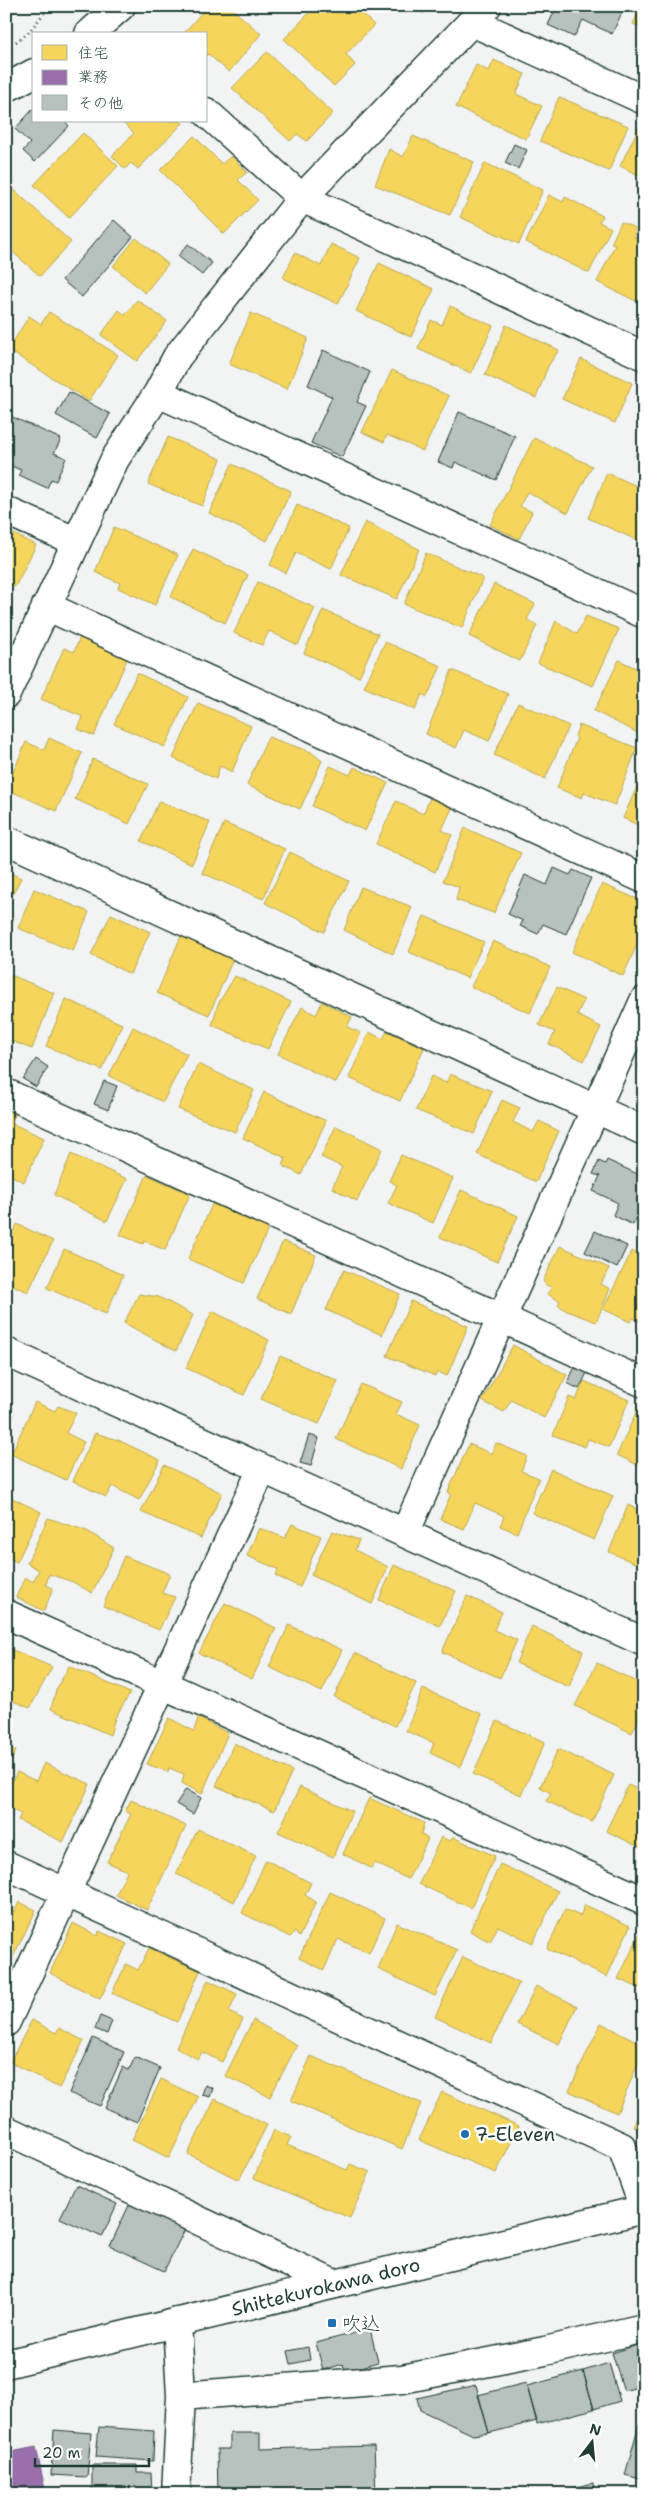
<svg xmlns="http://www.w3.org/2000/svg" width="650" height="2500" viewBox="0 0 650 2500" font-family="'Shantell Sans','Klee One',sans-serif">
<rect width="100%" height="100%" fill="#f2f3f3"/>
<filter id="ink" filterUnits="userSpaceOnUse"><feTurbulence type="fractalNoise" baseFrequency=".02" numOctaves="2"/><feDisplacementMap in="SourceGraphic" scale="10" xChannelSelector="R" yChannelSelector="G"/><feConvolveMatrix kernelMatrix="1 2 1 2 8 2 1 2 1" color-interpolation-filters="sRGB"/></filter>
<g filter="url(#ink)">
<path fill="#f6d55c" stroke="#b6a750" d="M199,6H229L261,34L229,72L208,54L206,56V34H183L204,10Z
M316,6H354L374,25L346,54L355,65L334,86L284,39Z
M415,6H430L423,14Z
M641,6H644V29L633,24Z
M267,52L333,113L307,141L297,134L290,141L232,88Z
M494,60L525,74L516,94L542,106L526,139L456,107L476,65L489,71Z
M559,97L628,126L609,171L540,141Z
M125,121H181L183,123L138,169L131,163L125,169L112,156L134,133L123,123Z
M642,121L644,122V178L620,166Z
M83,133L118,166L69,218L34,185Z
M194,136L222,164L231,156L247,172L238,180L258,200L224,234L160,170Z
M413,136L474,162L450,215L375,185L389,149L403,157Z
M485,163L543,190L519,244L460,217Z
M11,187L71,242L40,276L6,246V194Z
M549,195L563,202L565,197L603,216L599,222L611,228L589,273L526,242Z
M621,222L637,229L633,236L644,241V305L597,282L615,245L611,244Z
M136,238L168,264L145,293L113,266Z
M331,244L360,258L338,304L283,278L295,253L321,266Z
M379,263L434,289L411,337L356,311Z
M137,300L167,321L137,361L101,335L119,310L125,315Z
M450,306L493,326L471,373L418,349L431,320L442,325Z
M49,312L118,355L89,401L8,350L29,316L41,324Z
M251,313L308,338L287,389L229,364Z
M506,325L559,350L548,366L536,398L485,375Z
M581,359L632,383L615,423L562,399Z
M392,370L449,396L423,451L387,435L384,442L362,432Z
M644,436V459L635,456Z
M168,437L221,459L202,506L148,484Z
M534,438L592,466L568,513L527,492L520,506L532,512L519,539L490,525Z
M232,464L291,491L267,541L209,513Z
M607,473L644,489V536L641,542L588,518Z
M297,505L349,528L331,569L296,553L286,573L270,565Z
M365,522L419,549L397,599L341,575Z
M114,527L178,555L155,605L118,588L120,583L95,572Z
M6,530L36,545L15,587L6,583Z
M193,549L248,575L225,623L171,597Z
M426,553L483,578L462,628L404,604Z
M258,582L315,608L298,645L269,631L262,645L234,633Z
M494,584L535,604L527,620L537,625L520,661L469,636Z
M323,610L378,634L359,677L304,653Z
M586,616L619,629L593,686L538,663L556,621L577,634Z
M80,637L128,657L94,736L78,729L83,717L41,699L64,648L74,652Z
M385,642L441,666L427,697L422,694L415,710L364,687Z
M619,660L644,672V736L594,711Z
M452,670L508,694L489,741L464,730L456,748L426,734Z
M137,673L188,697L165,747L114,724Z
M198,703L251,726L232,772L220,766L216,779L173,758Z
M518,703L569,726L545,779L494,755Z
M579,725L637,748L615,805L584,793L582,798L557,788L577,738L575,736Z
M268,737L311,752L322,761L300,809L247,785Z
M49,738L82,753L56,811L6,789L26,742L44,750Z
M93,759L148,784L129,824L75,799Z
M330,766L350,775L354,767L388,783L365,831L312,806Z
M644,771V828L623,818Z
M430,798L452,808L442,830L452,835L435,872L376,844L396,801L423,814Z
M159,801L210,822L192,864L141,841Z
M224,823L285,849L263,899L202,873Z
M465,828L521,853L494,913L456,900L459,887L443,881Z
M290,852L349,881L324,932L265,903Z
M6,871L21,878L6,908Z
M602,884L644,902V929L623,976L572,952Z
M361,887L412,907L393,954L344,930Z
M34,889L89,912L73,951L18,928Z
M6,914L14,918L6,934Z
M111,914L150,932L130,974L91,955Z
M424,916L484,942L467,978L409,952Z
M181,936L233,959L209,1015L157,993Z
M493,941L550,967L530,1013L471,987Z
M6,973L54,993L32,1049L6,1039Z
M235,976L291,1002L268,1049L212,1025L218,1004Z
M557,987L584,1000L577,1015L601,1027L584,1061L549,1044L555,1032L539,1025Z
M66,999L122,1024L102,1070L46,1046Z
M322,1002L352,1017L347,1027L361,1033L336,1083L278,1054L302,1007L316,1015Z
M133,1027L187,1054L163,1102L109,1076Z
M387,1031L424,1048L400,1101L349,1078L369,1032L383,1039Z
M644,1054V1070L638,1067Z
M198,1064L254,1090L235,1132L178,1109Z
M450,1074L492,1091L474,1134L416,1110L431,1076L446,1083Z
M264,1092L326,1121L301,1175L283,1166L286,1158L243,1138Z
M502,1100L520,1108L513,1122L533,1132L539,1121L559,1131L536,1182L477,1154Z
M6,1109L16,1113L11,1123L44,1138L24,1182L6,1173Z
M336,1126L382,1149L357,1201L332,1188L342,1167L321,1157Z
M71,1154L127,1179L107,1221L54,1195Z
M401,1155L453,1178L433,1223L388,1203L397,1185L389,1181Z
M147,1175L190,1194L165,1250L144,1241L143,1244L120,1235Z
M461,1190L518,1216L497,1262L440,1237Z
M214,1200L270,1225L244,1283L188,1259Z
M17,1224L53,1241L28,1292L6,1282V1247Z
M283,1241L316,1255L291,1314L257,1299Z
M560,1246L609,1268L601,1284L610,1289L596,1322L567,1311L558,1305L560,1301L547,1294L552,1287L546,1285L543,1281Z
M64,1249L123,1275L106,1314L47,1288Z
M632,1251L644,1257V1323L633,1318L630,1322L603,1309Z
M344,1270L400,1294L382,1335L326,1310Z
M139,1294L159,1297L193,1315L176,1351L124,1323Z
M411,1301L468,1326L447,1376L438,1372L435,1376L387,1356Z
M212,1311L269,1340L244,1395L186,1368Z
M513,1345L567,1375L544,1418L511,1400L504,1412L482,1401Z
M280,1356L338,1381L319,1424L261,1399Z
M584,1381L629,1400L609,1447L588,1439L585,1447L553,1435L569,1397L576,1400Z
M361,1384L402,1402L396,1414L420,1425L401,1469L336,1439Z
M35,1402L55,1411L58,1406L76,1413L66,1433L84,1442L66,1480L11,1454Z
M638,1408L644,1411V1468L617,1455Z
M95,1433L118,1440L160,1460L139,1500L112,1486L106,1497L73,1481Z
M496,1443L527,1456L521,1471L539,1478L517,1533L500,1526L504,1516L475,1503L464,1529L440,1519L451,1494L448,1492L469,1444L492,1454Z
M164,1465L222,1493L201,1538L141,1512Z
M551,1469L613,1496L594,1540L532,1513Z
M6,1495L41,1512L17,1562L6,1557Z
M628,1505L644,1512V1567L609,1552Z
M48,1518L87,1531L114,1548L92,1593L73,1582L49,1574L46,1585L53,1588L44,1611L16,1597L25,1577L33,1582L39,1570L27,1563Z
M292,1524L321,1536L300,1587L276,1576L278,1569L247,1556L259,1528L285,1538Z
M332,1531L359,1540L355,1550L388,1567L372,1604L311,1575Z
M124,1556L170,1574L162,1593L175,1597L159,1630L103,1606Z
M394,1565L456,1591L440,1626L379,1600Z
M467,1596L502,1612L494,1630L517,1640L500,1678L442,1652Z
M225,1603L276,1628L252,1679L199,1653Z
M289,1625L342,1650L322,1692L269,1667Z
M532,1626L583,1651L569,1687L516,1663Z
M6,1647L52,1667L30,1708L6,1698Z
M355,1653L416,1683L395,1726L334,1697Z
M597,1663L644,1685V1696L639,1706L644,1708L632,1733L575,1706Z
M69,1666L130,1693L115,1718L110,1735L51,1709L56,1690Z
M423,1689L482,1714L460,1767L430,1753L434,1743L406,1731Z
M169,1718L194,1731L198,1718L228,1733L202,1794L182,1783L184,1774L169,1768L168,1772L147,1764Z
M497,1721L545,1742L521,1795L473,1774Z
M234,1743L292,1771L274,1811L216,1786Z
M6,1746L16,1751L6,1772Z
M558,1749L614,1775L592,1822L546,1801L551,1793L540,1787Z
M44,1763L90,1784L63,1842L18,1820L21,1814L6,1807V1795L17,1772L36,1781Z
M628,1785L644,1792V1849L606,1831Z
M300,1787L352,1811L333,1857L278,1832Z
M369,1798L424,1823L421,1834L428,1839L408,1879L375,1863L371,1868L343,1854Z
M131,1800L186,1826L147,1910L116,1895L127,1871L107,1862L131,1814L125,1811Z
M198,1829L256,1856L234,1902L176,1874Z
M441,1837L450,1841L453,1837L495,1856L471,1908L419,1884Z
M266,1860L311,1883L305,1895L316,1902L299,1937L295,1932L290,1937L242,1913Z
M500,1864L558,1891L533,1943L498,1926L490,1942L470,1931Z
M330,1892L385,1918L369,1953L338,1939L324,1970L299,1958Z
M19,1902L36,1910L9,1965L6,1964V1908L14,1912Z
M585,1905L630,1926L607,1977L547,1949L565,1909L580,1916Z
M73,1923L98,1936L99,1931L127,1944L100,1999L50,1973Z
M397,1923L457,1950L435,1996L378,1969Z
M642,1929H644V1990L618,1979Z
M149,1948L200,1971L177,2022L112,1993L126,1964L138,1970Z
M463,1957L519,1983L491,2043L435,2017Z
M208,1980L237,1994L229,2012L243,2019L222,2062L202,2052L198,2059L176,2048Z
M536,1986L577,2006L559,2044L517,2024Z
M32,2020L56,2033L59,2028L84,2041L59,2088L10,2062Z
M253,2020L297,2045L270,2097L225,2076Z
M601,2023L644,2045V2061L637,2066L617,2113L569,2091Z
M311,2056L421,2103L402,2149L291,2101Z
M161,2079L198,2097L169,2158L132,2140Z
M442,2092L519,2126L496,2173L419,2140Z
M215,2099L267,2125L239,2180L188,2154Z
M644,2104V2132L633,2126Z
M274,2130L291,2137L287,2145L347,2170L350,2164L370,2172L350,2218L254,2178Z"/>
<path fill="#9970ab" stroke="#746187" d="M36,2447L46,2494H6V2453Z"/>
<path fill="#b7c1bd" stroke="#1f3d34" d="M543,6H625L612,34L583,20L574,37L548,25L554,12Z
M34,108V121H65L69,126L35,162L23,151L30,143L15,129Z
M514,144L527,150L518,169L505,163Z
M114,220L133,237L82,297L62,280Z
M188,244L212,263L202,275L178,256Z
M323,350L370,372L357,402L366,406L342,457L311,443L332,397L308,385Z
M69,392L110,414L97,438L56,415Z
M459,412L515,436L496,480L455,462L453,468L438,462Z
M6,414L61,439L54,453L66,458L56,481L51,479L47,488L19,475L21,470L6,464Z
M554,868L570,875L573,870L591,878L566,934L543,924L538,934L520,926L523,921L508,914L525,875L547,885Z
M36,1059L48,1067L36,1087L23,1079Z
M104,1081L117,1086L108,1110L94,1104Z
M607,1160L644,1177V1211L642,1214L639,1212L633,1225L613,1215L618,1203L593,1191L600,1176L593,1174L599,1161L605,1164Z
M595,1231L627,1246L617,1268L585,1252Z
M576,1365L588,1371L579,1389L567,1383Z
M6,1412L14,1415L6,1433Z
M309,1435L319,1438L311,1466L300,1463Z
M186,1789L201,1798L193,1814L176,1804Z
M100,2016L112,2021L107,2034L95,2029Z
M93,2038L124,2052L100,2106L69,2093Z
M135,2057L160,2068L137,2122L105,2108L123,2067L129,2070Z
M205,2085L213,2088L210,2097L202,2095Z
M76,2185L117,2204L102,2237L60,2218Z
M130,2203L185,2229L164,2271L110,2246Z
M370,2329L378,2362L345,2371L343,2364L323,2370L316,2343Z
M644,2343V2385L624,2391L612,2353Z
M308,2347L310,2360L291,2364L288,2351Z
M609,2363L620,2401L594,2409L583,2371Z
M583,2371L594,2409L537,2424L527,2386Z
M526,2383L537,2421L489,2433L478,2395Z
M476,2385L489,2433L473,2435L420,2410L417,2398Z
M639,2424L644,2425V2480L625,2475Z
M99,2427L154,2431L153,2461L96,2457Z
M54,2430L91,2433L87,2477L51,2475Z
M230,2433H260V2449L374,2446L376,2494H218L217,2449H230Z
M92,2465H137V2473H151L152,2492H92Z
M593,2483L595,2494H550Z"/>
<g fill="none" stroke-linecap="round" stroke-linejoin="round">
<defs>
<path id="minor" d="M472,22L644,100
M89,34L121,6
M6,88L34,73
M206,112L302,198L644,356
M158,393L644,614
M6,511L75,541
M46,606L644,879
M6,694L115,459L158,393L177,357L302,198L487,6
M6,840L644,1131
M6,1093L644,1383
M6,1352L644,1642
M405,1533L644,1001
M6,1614L644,1901
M6,1865L622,2147L644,2208
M6,2022L262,1469
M6,2130L334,2284
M181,2396L402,2379L545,2351L644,2328
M176,2494L181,2396L177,2322"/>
<g id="primary">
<path id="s1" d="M6,2364L644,2209"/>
</g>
</defs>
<use href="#minor" stroke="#1f3d34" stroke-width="31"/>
<use href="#primary" stroke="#1f3d34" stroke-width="31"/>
<path stroke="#1f3d34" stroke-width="3" stroke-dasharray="1 4" stroke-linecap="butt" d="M16,42L28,33L50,6"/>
<use href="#minor" stroke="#fff" stroke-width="28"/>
<use href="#primary" stroke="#fff" stroke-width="28"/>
</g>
</g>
<g fill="#1f6fb2" stroke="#fff" stroke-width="2">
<circle cx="465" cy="2134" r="5"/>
<rect x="327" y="2318" width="10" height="10" rx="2.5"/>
</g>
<g text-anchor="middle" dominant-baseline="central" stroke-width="5" stroke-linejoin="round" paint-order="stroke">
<g font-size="19" fill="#1f3d34" stroke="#fff" text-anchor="start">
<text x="475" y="2134">7-Eleven</text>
<text x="342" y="2323">吹込</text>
</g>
<g font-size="19" fill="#1f3d34" stroke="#fff">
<text stroke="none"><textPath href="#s1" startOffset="329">Shittekurokawa doro</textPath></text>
</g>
</g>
<rect width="650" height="2500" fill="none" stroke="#fff" stroke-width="25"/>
<rect x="12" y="12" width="625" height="2475" fill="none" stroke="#1f3d34" stroke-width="2" filter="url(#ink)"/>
<rect x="32" y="32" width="175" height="90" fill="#ffffff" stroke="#a5b1ae"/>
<rect x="42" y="45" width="25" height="15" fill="#f6d55c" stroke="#a5b1ae"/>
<text x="78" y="58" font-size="15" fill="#1f3d34">住宅</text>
<rect x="42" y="70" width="25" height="15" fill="#9970ab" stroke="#a5b1ae"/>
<text x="78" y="82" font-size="15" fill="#1f3d34">業務</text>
<rect x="42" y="95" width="25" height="15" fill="#b7c1bd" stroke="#a5b1ae"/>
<text x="78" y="108" font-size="15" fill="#1f3d34">その他</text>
<g transform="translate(592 2442) rotate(16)" stroke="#ffffff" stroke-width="4" paint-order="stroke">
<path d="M0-4L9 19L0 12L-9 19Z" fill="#1f3d34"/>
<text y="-8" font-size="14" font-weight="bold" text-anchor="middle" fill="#1f3d34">N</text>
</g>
<path d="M35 2458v8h114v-8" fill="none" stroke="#1f3d34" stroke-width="2.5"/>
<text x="42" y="2458" font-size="15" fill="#1f3d34" stroke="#ffffff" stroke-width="4" paint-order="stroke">20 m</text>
</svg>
